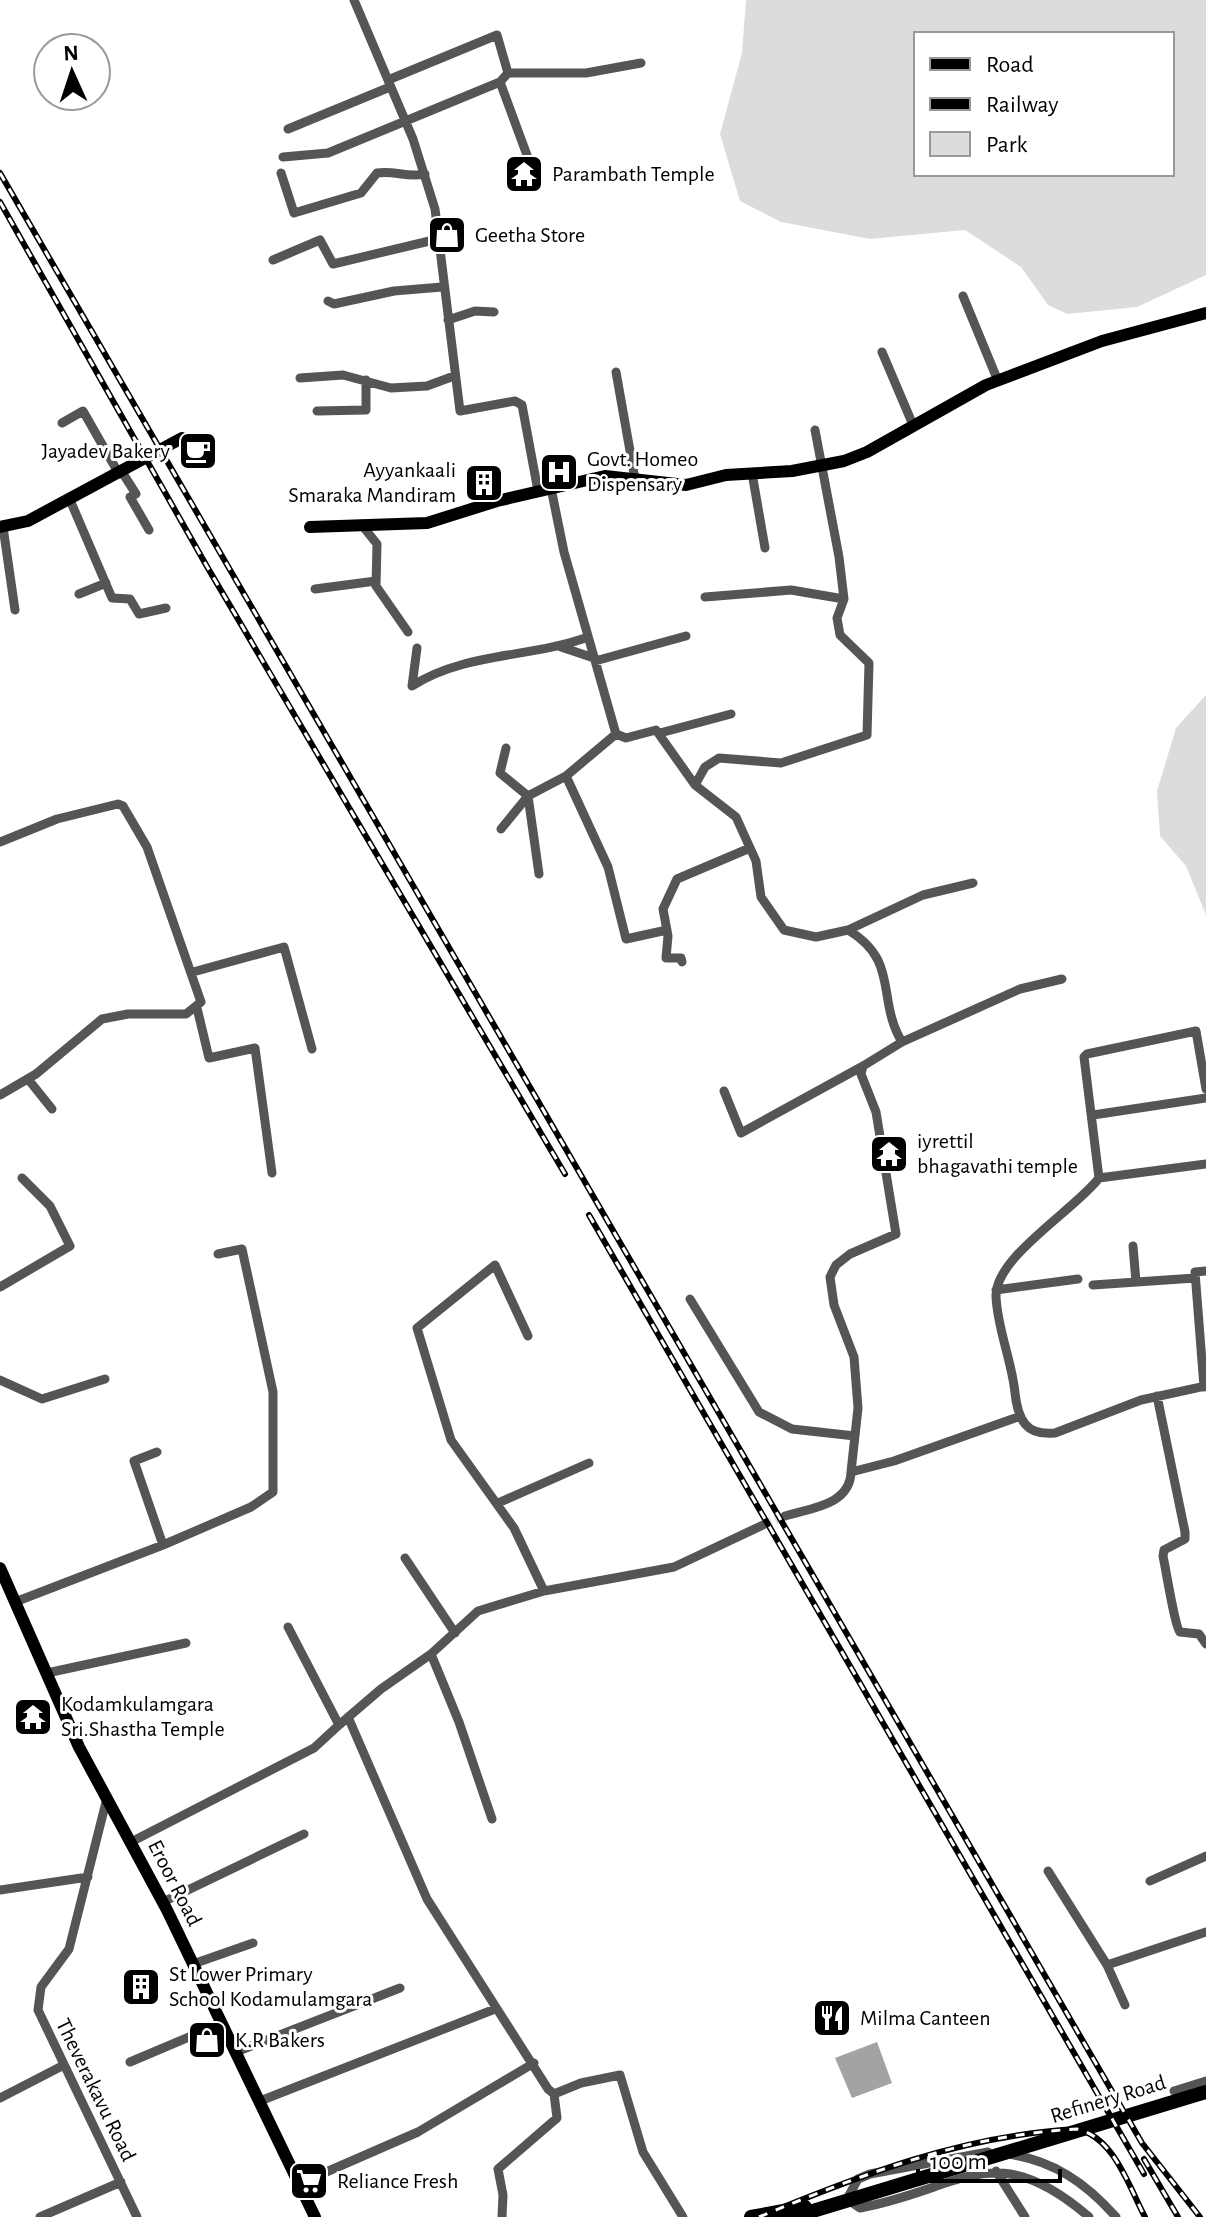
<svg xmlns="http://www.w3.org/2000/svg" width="1206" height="2217" viewBox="0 0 1206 2217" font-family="'Alegreya Sans',sans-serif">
<rect width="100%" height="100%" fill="#fff"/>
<path fill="#dcdcdc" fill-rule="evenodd" d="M746,0H1206V275L1137,307L1067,314L1048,305L1021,267L965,230L870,239L781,222L740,201L720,134L742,53ZM916,34H1172V174H916Z
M1206,695V915L1186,866L1160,836L1157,791L1176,728Z"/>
<path fill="#a3a3a3" d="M877,2042L892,2083L852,2098L835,2058Z"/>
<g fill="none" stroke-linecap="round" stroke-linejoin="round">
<path stroke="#d9d9d9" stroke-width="9" stroke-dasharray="9 4.5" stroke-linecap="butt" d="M763,1525L785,1516"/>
<path stroke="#555" stroke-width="9" d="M354,0L413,139L435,209L460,411L515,401L522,405L538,491
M508,73H586L641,63
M388,80L497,35L508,73L500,82
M288,129L390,87
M283,157L328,153L500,82L531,166
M281,173L294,213L361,193L377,173C395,170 406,178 425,174
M273,260L320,240L333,264L438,239
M963,296L998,381
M328,301L334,304L394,291L442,287
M448,320L475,311L494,312
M882,352L913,425
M616,372L635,479
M300,378L343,375L391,388L427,386L454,376
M317,411L366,410V380
M62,423L83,411L119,474
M815,430L839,557L844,599L837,618L840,635L869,663L867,735L781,763L719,758L705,767L695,785L736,817L756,861L761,897L784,930L816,937L848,930C900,961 876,999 902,1042L863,1066L861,1074L876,1112L896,1234L850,1254L836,1265L830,1277L834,1305L854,1357L858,1408L851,1472
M122,472L136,494L130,497L149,530
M752,473L765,548
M551,488L564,552L616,734L626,738L656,730L695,785
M70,500L112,598L130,599L139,614L166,608
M361,524L377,544L376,586L408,632
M3,527L15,610
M315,589L376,581
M79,594L106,583
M705,597L791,590L844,599
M561,647L594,658
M417,648L412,686C465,652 531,658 588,637
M595,661L686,636
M660,733L731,714
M566,776L616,734
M501,829L528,796L500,773L506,748
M0,842L57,819L118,804L123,806L147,847L201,1002L186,1014H128L102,1019L36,1074L0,1095
M539,874L528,796L566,776L608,867L626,939L667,930
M848,930L923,895L973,883
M682,962L681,958H666L668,936L663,909L677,879L750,848
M193,972L284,947L312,1049
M197,1008L209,1058L255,1048L272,1173
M902,1042L1020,989L1062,979
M28,1079L52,1109
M1206,1089L1196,1031L1087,1054L1084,1057L1099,1178C1077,1208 995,1257 996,1296C997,1328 1012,1361 1015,1393C1018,1420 1026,1436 1055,1433L1141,1400L1206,1386
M724,1091L741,1133L863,1066
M1093,1115L1206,1098
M1099,1178L1206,1164
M1133,1246L1136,1282
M1093,1285L1195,1278
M0,1287L70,1246L50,1206L22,1178
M996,1290L1078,1279
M690,1299L759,1412L792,1429L855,1436
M528,1336L495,1265L417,1328L451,1440L514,1528L544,1591
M0,1380L42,1399L105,1379
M1204,1387L1195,1272L1206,1271
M1157,1396L1185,1532V1539L1164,1550L1163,1556C1166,1570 1175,1627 1180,1632L1199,1634L1206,1644
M498,1503L589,1463
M785,1516C811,1508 850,1505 851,1472L894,1461L1018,1417
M163,1545L251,1507L273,1492V1392L242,1249L218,1254
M405,1558L455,1633
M15,1602L163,1545L134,1461L157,1452
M431,1654L459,1722L492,1819
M47,1673L186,1643
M348,1717L427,1899L548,2089L554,2094L581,2083L620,2075L643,2152L683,2217
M339,1725L381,1689L431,1654L478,1611L544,1591L674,1567L763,1525
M107,1798L69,1949L41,1987L38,2010L137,2217
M131,1842L314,1748L339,1725L288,1627
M1048,1871L1107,1965L1206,1932
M1150,1881L1206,1856
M0,1890L88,1877
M163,1902L304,1834
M193,1964L253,1943
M1107,1965L1125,2005
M236,2052L400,1988
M130,2062L222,2023
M1174,2091L1206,2081
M0,2098L64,2065
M260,2101L495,2009
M988,2152L870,2174L858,2179L847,2199L860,2208C962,2189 994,2135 1089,2217
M1007,2154C1053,2160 1086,2183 1116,2217
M996,2171L1025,2217
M301,2183L418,2132L534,2063
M40,2217L121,2182
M502,2217L503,2195L498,2169L557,2118L554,2094"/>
<path stroke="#000" stroke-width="12" d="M0,527L28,521L182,438
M310,527L427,523L497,501L605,476L686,485L726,475L792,471L844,461L867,452L986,385L1102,341L1206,313
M0,1568L79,1747L167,1910L315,2217"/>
<path stroke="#000" stroke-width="14" d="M751,2217L805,2207
M793,2217L1206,2092"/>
<defs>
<path id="rail" d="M0,173L1142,2143L1200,2217
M0,202L209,570L565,1174
M589,1215L1144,2174
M1144,2159L1178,2217
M759,2217C863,2174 964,2135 1077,2129C1114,2137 1129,2187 1145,2217"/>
</defs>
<use href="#rail" stroke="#000" stroke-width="6"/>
<use href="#rail" stroke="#fff" stroke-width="3" stroke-dasharray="9" stroke-linecap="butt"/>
</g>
<defs>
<symbol id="temple-square" viewBox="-11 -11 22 22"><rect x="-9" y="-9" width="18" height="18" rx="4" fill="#000" stroke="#fff"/><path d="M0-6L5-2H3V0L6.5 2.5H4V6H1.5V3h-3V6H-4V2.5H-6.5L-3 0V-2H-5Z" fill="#fff"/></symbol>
<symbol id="shop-square" viewBox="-11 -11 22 22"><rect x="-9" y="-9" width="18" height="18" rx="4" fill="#000" stroke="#fff"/><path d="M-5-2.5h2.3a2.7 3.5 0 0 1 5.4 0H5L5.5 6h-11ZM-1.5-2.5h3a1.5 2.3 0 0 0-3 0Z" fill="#fff"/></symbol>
<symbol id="cafe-square" viewBox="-11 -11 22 22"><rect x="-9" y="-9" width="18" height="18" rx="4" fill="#000" stroke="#fff"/><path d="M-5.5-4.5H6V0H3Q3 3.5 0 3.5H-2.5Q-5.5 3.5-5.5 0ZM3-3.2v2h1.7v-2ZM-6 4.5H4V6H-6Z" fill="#fff"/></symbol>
<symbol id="hospital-square" viewBox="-11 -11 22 22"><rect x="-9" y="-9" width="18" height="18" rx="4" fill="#000" stroke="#fff"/><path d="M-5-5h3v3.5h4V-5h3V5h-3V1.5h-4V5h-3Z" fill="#fff"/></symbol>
<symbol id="building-square" viewBox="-11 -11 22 22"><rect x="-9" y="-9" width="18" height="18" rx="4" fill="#000" stroke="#fff"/><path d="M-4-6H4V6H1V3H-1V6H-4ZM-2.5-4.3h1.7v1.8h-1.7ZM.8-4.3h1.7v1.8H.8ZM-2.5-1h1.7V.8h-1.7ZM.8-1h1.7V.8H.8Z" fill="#fff"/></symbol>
<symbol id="restaurant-square" viewBox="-11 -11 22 22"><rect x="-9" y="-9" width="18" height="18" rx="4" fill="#000" stroke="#fff"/><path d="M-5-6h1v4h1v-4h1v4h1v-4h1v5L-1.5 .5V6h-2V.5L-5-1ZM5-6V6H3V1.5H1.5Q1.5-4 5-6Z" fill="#fff"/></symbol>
<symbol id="supermarket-square" viewBox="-11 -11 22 22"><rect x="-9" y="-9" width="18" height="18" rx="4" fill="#000" stroke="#fff"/><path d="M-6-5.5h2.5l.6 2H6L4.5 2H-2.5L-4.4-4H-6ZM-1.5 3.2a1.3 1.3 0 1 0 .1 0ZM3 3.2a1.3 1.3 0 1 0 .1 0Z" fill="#fff"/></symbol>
</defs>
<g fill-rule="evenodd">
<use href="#temple-square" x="502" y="152" width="44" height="44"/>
<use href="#shop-square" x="425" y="213" width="44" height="44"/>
<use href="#cafe-square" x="176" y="429" width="44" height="44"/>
<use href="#hospital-square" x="537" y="450" width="44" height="44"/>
<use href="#building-square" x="462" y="461" width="44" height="44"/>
<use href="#temple-square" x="867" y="1132" width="44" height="44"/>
<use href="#temple-square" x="11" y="1695" width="44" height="44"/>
<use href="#building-square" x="119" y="1965" width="44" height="44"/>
<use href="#restaurant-square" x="810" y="1996" width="44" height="44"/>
<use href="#shop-square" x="185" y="2018" width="44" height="44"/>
<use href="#supermarket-square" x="287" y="2159" width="44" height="44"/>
</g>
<g text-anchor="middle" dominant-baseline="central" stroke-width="6" stroke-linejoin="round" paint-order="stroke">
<g font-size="22" fill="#000" stroke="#fff" text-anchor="start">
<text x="552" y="174">Parambath Temple</text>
<text x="475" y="235">Geetha Store</text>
<text x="170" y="451" text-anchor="end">Jayadev Bakery</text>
<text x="587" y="459">Govt. Homeo<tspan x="587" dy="25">Dispensary</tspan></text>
<text x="456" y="470" text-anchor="end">Ayyankaali<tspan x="456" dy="25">Smaraka Mandiram</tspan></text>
<text x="917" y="1141">iyrettil<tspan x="917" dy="25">bhagavathi temple</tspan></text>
<text x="61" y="1704">Kodamkulamgara<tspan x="61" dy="25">Sri.Shastha Temple</tspan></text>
<text x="169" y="1974">St Lower Primary<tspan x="169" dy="25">School Kodamulamgara</tspan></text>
<text x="860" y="2018">Milma Canteen</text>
<text x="235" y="2040">K.R Bakers</text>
<text x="337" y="2181">Reliance Fresh</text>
</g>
<g font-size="22" fill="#000" stroke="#fff">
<text transform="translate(175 1883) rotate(63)">Eroor Road</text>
<text transform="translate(96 2090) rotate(64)">Theverakavu Road</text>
<text transform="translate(1108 2099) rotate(-17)">Refinery Road</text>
</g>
</g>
<rect x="914" y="32" width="260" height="144" fill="#ffffff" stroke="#999999" stroke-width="2"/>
<rect x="930" y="58" width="40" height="12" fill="#000000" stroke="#999999" stroke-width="2"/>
<text x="986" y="72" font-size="24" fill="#000000">Road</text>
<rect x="930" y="98" width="40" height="12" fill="#000000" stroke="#999999" stroke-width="2"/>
<text x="986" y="112" font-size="24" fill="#000000">Railway</text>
<rect x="930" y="132" width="40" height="24" fill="#dcdcdc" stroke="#999999" stroke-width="2"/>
<text x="986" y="152" font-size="24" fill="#000000">Park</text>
<g transform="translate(72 72) rotate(357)"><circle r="38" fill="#ffffff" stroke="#999999" stroke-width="2"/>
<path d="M0-6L14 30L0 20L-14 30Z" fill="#000000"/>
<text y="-12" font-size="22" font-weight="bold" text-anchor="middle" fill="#000000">N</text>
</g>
<path d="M918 2169v12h142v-12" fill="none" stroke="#000000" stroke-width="4"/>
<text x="930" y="2169" font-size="24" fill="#000000" stroke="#ffffff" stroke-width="6" paint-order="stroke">100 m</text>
</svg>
